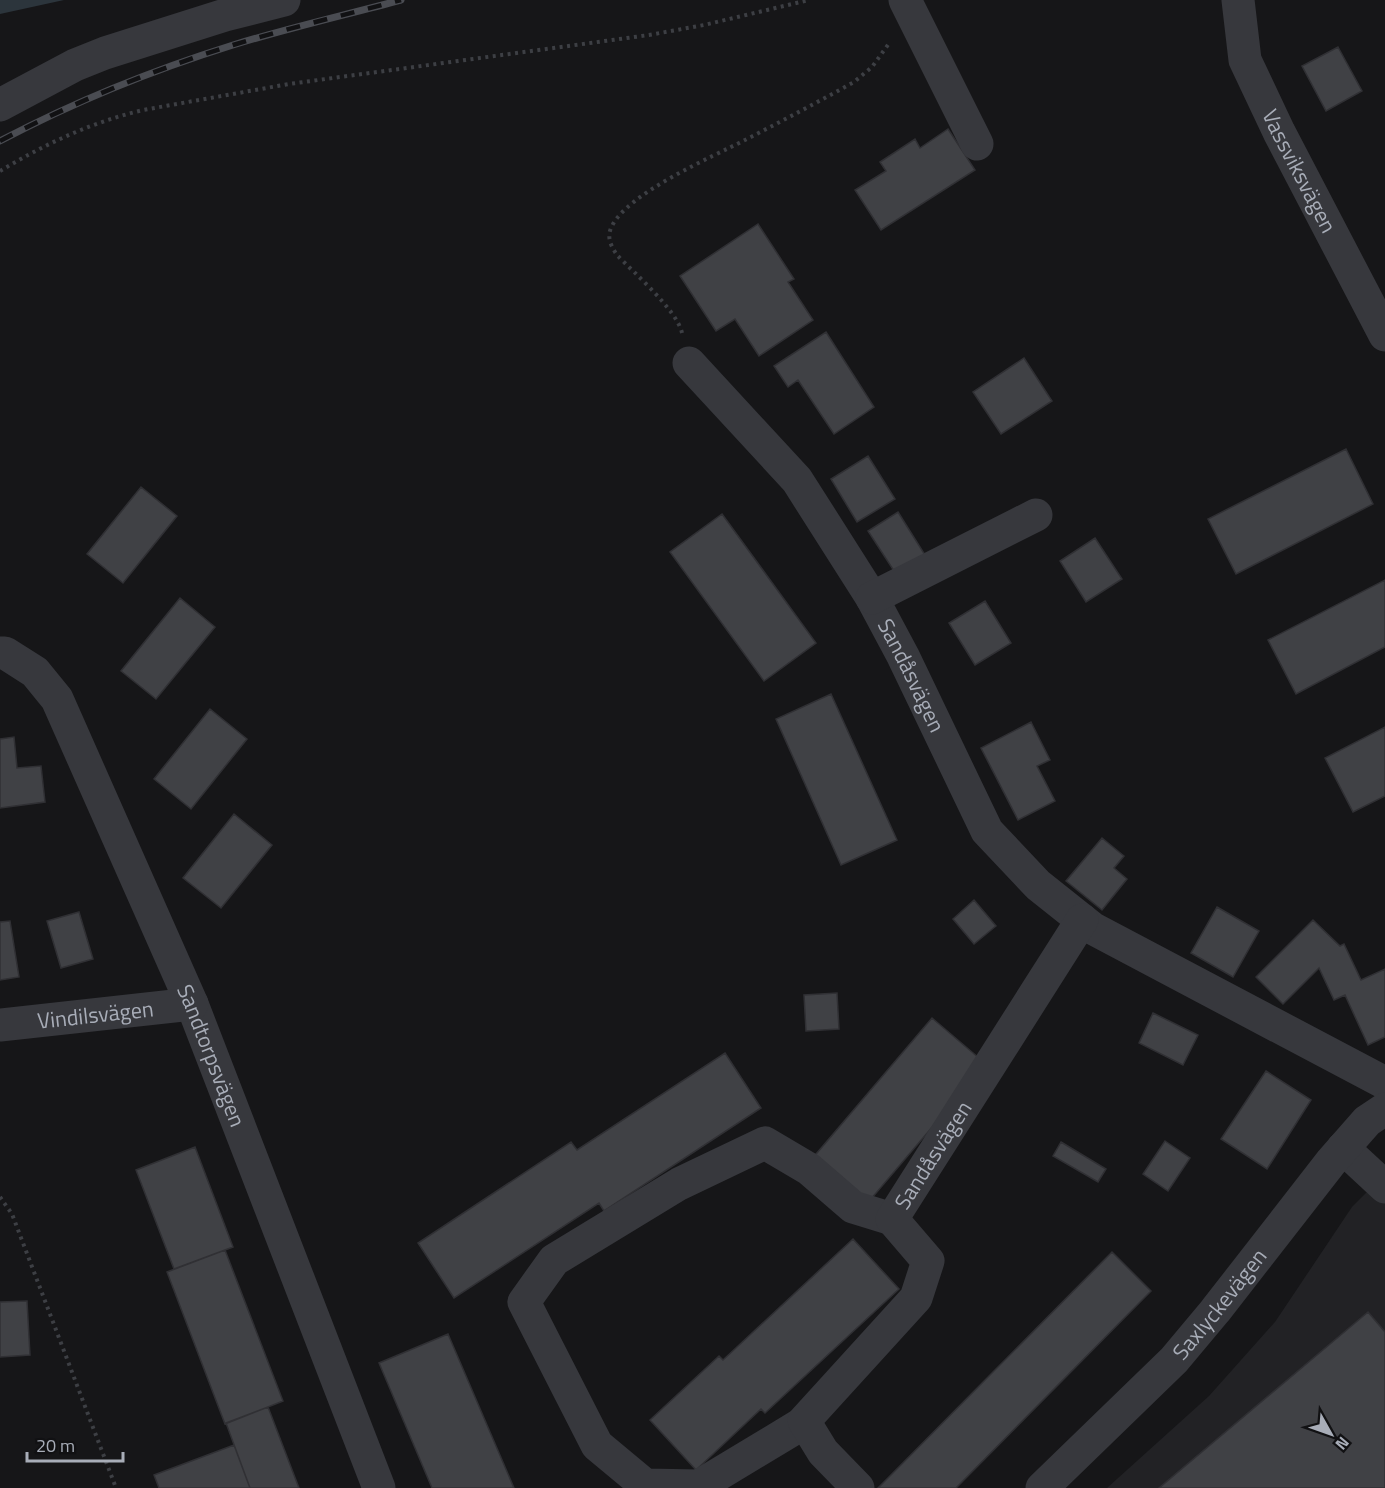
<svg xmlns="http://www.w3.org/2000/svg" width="1385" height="1488" viewBox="0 0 1385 1488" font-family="'Titillium Web',sans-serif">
<rect width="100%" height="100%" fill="#161618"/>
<path fill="#222225" d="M1385,1174V1488H1107L1209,1396L1275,1322L1352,1207Z"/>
<path fill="#2c353c" d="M0,0H64L0,14Z"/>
<path fill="#404145" stroke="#303034" stroke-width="1.5" d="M1338,47L1362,91L1326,111L1302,66Z
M948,129L975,170L881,230L855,190L886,171L880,162L915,139L920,148Z
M758,224L794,279L788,282L813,320L759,356L735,319L716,331L680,276Z
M826,332L874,407L834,434L798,380L788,387L774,366Z
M1024,358L1052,401L1001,434L973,392Z
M1346,449L1373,504L1236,574L1208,519Z
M868,456L895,499L857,522L831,479Z
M141,487L177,516L123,583L87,554Z
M898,512L925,555L896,574L868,531Z
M722,514L816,643L764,681L670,552Z
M1095,538L1122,579L1086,602L1060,561Z
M1385,580V647L1296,694L1268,640Z
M180,598L215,627L156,699L121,671Z
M985,601L1011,643L975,665L949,623Z
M831,694L897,840L841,865L776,719Z
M210,709L247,739L191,809L154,779Z
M1031,722L1050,760L1037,766L1055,801L1018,820L981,748Z
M1385,727V796L1353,812L1325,758Z
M14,737L17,768L41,766L45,802L0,808V739Z
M234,814L272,845L221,908L183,878Z
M1102,838L1124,856L1114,868L1127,879L1102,910L1066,881Z
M974,900L996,926L974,944L953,919Z
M1217,907L1259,931L1233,977L1191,953Z
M79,912L93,959L61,968L47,921Z
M1313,920L1340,946L1344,944L1361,980L1385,969V1037L1368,1045L1345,995L1334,1000L1319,968L1283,1004L1256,977Z
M10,921L19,977L0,980V922Z
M837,993L839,1029L806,1031L804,995Z
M1153,1013L1198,1035L1183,1065L1139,1043Z
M932,1018L986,1064L865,1206L811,1160Z
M725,1053L761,1108L604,1211L599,1203L454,1298L418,1243L571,1142L577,1150Z
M1266,1071L1311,1100L1267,1169L1221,1139Z
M1165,1141L1190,1158L1168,1191L1143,1174Z
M1061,1142L1106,1169L1098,1182L1053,1156Z
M195,1147L233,1247L174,1269L136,1170Z
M853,1239L899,1289L765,1413L761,1409L696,1470L650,1420L719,1356L723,1360Z
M225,1250L283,1401L225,1424L167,1272Z
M1112,1252L1151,1291L956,1488H878Z
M27,1301L30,1355L0,1357V1302Z
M1368,1312L1385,1332V1488H1159Z
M448,1334L514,1488H432L379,1363Z
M268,1407L299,1488H250L226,1423Z
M234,1445L250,1488H159L154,1475Z"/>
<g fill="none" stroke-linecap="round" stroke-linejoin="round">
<path stroke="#3d3f44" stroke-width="4" stroke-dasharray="3 4.5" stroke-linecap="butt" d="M0,171C45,144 92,122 143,110L289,84L649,35L704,25L809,0
M682,333C677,310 634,273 617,255C611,246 606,237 612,226C628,193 712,157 745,140C782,121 818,102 854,82L872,67L890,42
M0,1197L12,1214L116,1488"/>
<g stroke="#37383d" stroke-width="33">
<path d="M905,0L977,144"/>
<path id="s1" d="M1238,0L1245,60L1279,132L1385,335"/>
<path d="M0,105L75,65L105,53L225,15L284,0"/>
<path id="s2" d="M689,363L797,480L872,598L903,656L987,831L1038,885L1092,928L1385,1083"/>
<path d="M872,598L1036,515"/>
<path id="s3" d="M0,653H5L35,672L57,699L192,1004L379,1488"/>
<path id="s4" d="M0,1025L192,1004"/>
<path d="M1343,1148L1385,1187"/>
<path d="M805,1422L699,1486L645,1485L597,1445L524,1302L554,1260L679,1184L765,1143L809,1169L853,1207L892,1219"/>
<path id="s5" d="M858,1488L823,1452L804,1421L916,1298L928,1261L892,1219L1082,920"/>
<path id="s6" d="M1042,1488L1174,1360L1215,1311L1331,1162L1367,1121L1385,1109"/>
</g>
<defs>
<path id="rail" d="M0,141C74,102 153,70 233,45C288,28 345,15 401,0"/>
</defs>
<use href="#rail" stroke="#4a4c52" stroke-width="7"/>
<use href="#rail" stroke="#111113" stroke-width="4.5" stroke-dasharray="14" stroke-linecap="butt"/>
</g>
<g text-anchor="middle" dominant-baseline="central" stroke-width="4.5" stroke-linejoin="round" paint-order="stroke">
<g font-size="22" fill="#a8adb8" stroke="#111113">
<text stroke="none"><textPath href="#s1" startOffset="184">Vassviksvägen</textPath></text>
<text stroke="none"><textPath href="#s2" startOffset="386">Sandåsvägen</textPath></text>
<text stroke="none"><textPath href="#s4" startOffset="96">Vindilsvägen</textPath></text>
<text stroke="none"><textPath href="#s3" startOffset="464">Sandtorpsvägen</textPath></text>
<text stroke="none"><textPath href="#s5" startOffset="423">Sandåsvägen</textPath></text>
<text stroke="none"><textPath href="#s6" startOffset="256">Saxlyckevägen</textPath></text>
</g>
</g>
<g transform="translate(1331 1434) rotate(130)" stroke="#111113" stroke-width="4.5" paint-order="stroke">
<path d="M0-4.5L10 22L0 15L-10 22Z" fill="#a8adb8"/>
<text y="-9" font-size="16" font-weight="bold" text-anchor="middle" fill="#a8adb8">N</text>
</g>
<path d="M27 1452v9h96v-9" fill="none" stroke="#a8adb8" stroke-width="3"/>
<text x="36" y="1452" font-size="18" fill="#a8adb8" stroke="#111113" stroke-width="4.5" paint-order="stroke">20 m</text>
</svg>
